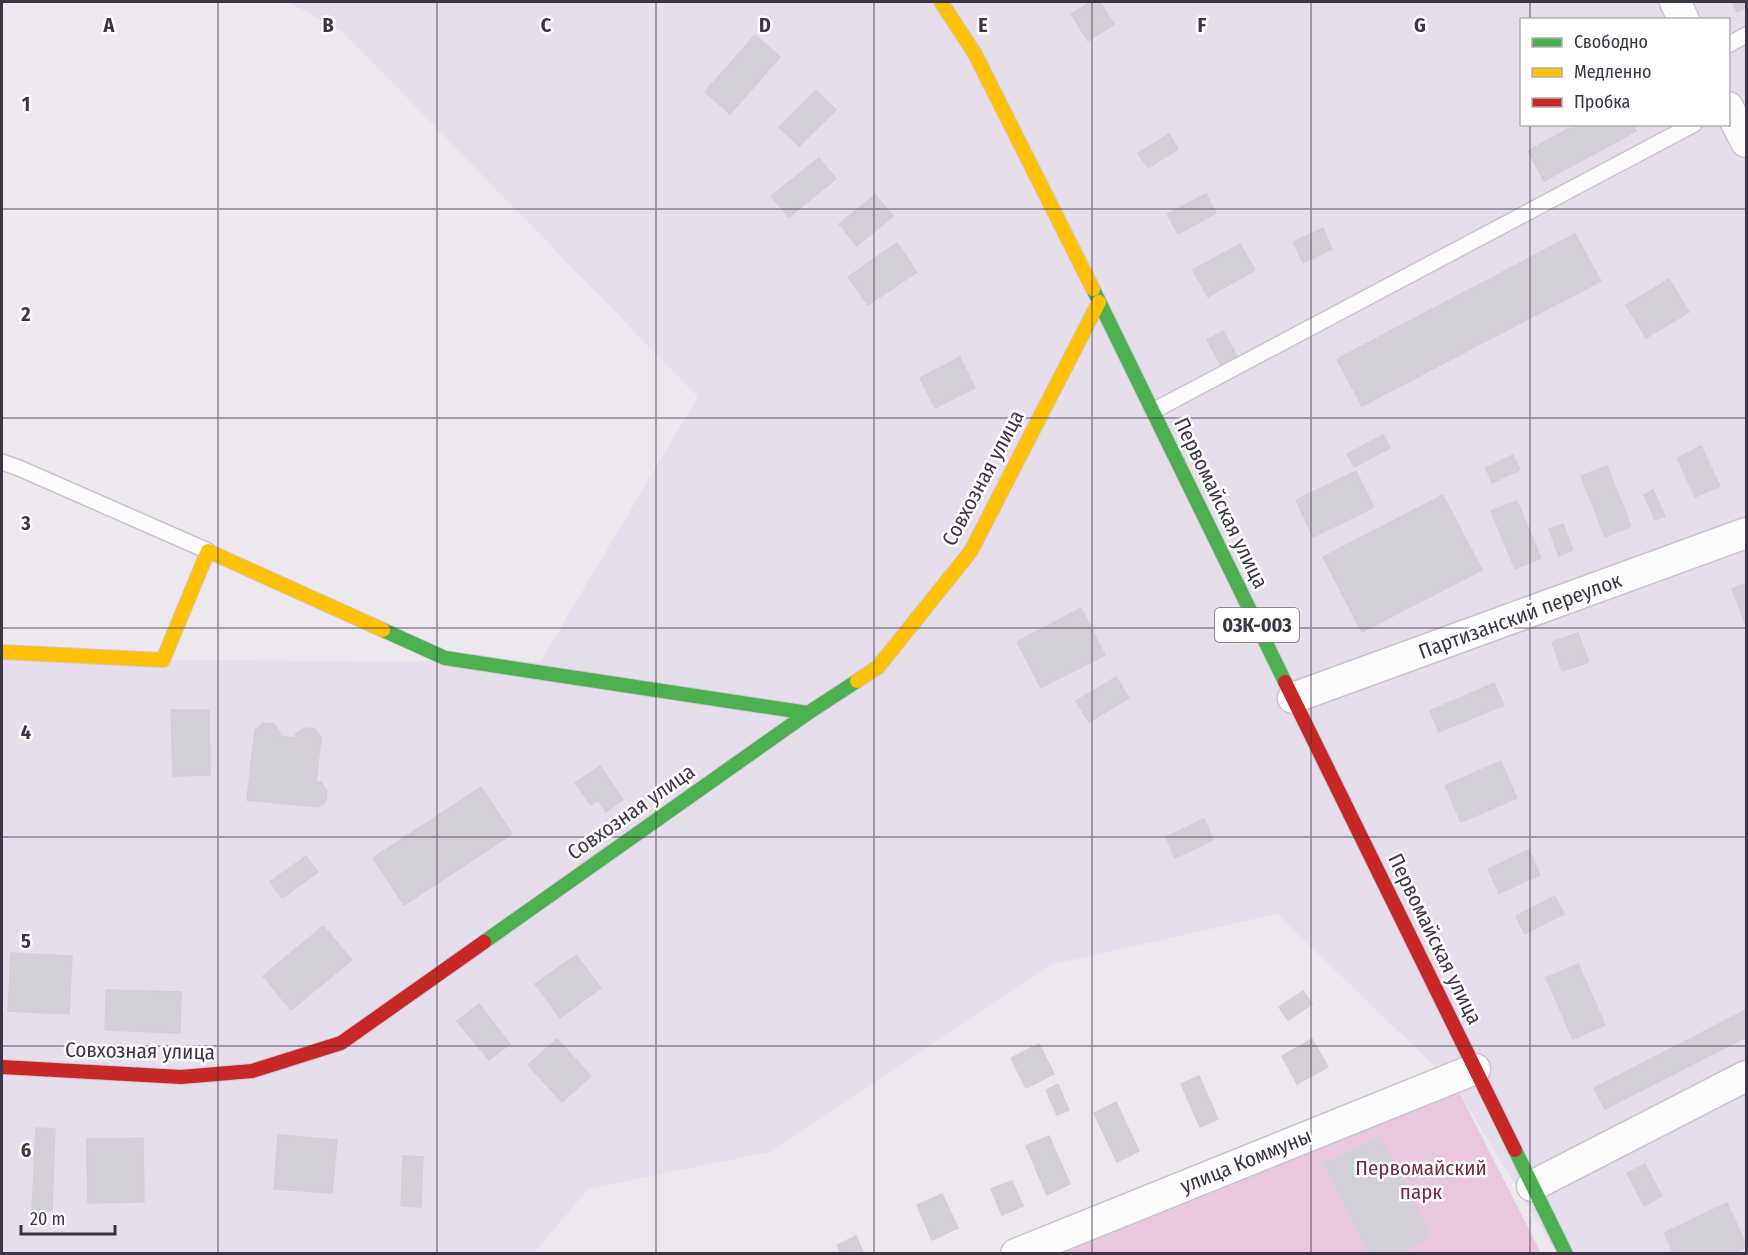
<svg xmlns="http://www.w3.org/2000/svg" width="1748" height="1255" viewBox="0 0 1748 1255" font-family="'Fira Sans Condensed',sans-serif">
<rect width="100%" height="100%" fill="#ece8ee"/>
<path fill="#e7deec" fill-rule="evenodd" d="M288,2H1746V1253H1556L1457,1088L1277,914L1050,965L769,1152L588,1189L534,1253H2V652L163,660L540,662L698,397L342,31ZM1522,20H1728V124H1522Z"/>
<path fill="#e9c8dd" d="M1457,1088L1541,1253L1036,1254Z"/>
<path fill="#d3cfd6" stroke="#d3ced6" stroke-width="1.5" d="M1090,2H1100L1114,24L1088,41L1071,14Z
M1732,2H1746V8L1737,12Z
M755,35L780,57L730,114L705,92Z
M816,90L836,110L799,146L779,127Z
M1577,124H1632L1636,131L1544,181L1528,151Z
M1169,134L1178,149L1148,168L1138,153Z
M819,158L836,179L789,217L771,196Z
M1206,194L1216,213L1178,234L1167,214Z
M875,195L893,216L857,246L839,224Z
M1323,228L1332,249L1303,263L1293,242Z
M1575,234L1601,281L1362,406L1337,359Z
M897,243L917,272L868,305L848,277Z
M1240,244L1255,270L1208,297L1193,270Z
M1669,279L1689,312L1646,338L1626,305Z
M1223,331L1237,356L1221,365L1207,340Z
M960,357L975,388L935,408L920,378Z
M1383,435L1390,448L1354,467L1347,454Z
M1701,446L1720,486L1695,497L1677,458Z
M1513,455L1520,470L1492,483L1486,468Z
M1607,466L1631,526L1605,537L1581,476Z
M1356,471L1374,507L1313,537L1296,500Z
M1653,490L1665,516L1655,520L1644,495Z
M1443,495L1482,570L1362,632L1323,557Z
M1517,501L1541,558L1515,569L1491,511Z
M1563,524L1573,550L1559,556L1549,529Z
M1746,583V626L1732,589Z
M1081,608L1105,655L1041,688L1017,642Z
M1578,633L1589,662L1562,671L1552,642Z
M1116,677L1129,698L1089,722L1076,701Z
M1494,683L1504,705L1439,732L1430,711Z
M171,710H209L210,775L173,776Z
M263,723L274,724L280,732V736L295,738L296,734L304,728L315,729L321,737L316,782H321L327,791L326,802L317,807L247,800L255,730Z
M1501,761L1517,798L1461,822L1445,786Z
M600,766L623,800L606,812L598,800L591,805L575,783Z
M481,787L512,834L404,905L373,858Z
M1204,819L1213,840L1175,858L1166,837Z
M1529,850L1540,875L1499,893L1488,869Z
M306,856L318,872L282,898L270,882Z
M1555,896L1564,914L1525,934L1516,916Z
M323,926L352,960L291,1010L263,976Z
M11,953L72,956L69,1014L8,1011Z
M576,955L601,988L560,1018L535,984Z
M1578,964L1605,1025L1573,1039L1546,978Z
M106,990L181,992L180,1033L105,1030Z
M1303,991L1312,1004L1288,1020L1279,1007Z
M479,1004L510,1044L489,1060L457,1021Z
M1746,1010V1037L1605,1109L1594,1088Z
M557,1039L591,1076L562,1102L528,1065Z
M1312,1039L1328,1067L1297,1084L1282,1056Z
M1039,1044L1054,1074L1026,1088L1011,1058Z
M1199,1076L1218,1119L1200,1127L1181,1084Z
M1058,1084L1069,1110L1057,1115L1046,1090Z
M1116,1102L1139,1151L1117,1162L1094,1113Z
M36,1128L55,1129L52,1211L32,1210Z
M278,1135L337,1140L332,1193L274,1189Z
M1049,1136L1070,1184L1047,1195L1026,1146Z
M1380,1136L1431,1237L1397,1254H1369L1324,1164Z
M143,1138L144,1202L88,1203L87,1139Z
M403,1156L423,1157L421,1207L401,1206Z
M1645,1164L1662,1196L1644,1206L1627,1173Z
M1012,1181L1023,1206L1002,1215L991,1189Z
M942,1194L958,1228L932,1240L917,1205Z
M1727,1203L1746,1244V1247L1734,1254H1674L1664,1233Z
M856,1236L864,1254H841L837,1245Z"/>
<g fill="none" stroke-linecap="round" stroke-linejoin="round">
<defs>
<path id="lane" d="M1728,45L1746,35
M1153,411L1694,124
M2,462L19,468L208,551"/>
<path id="street" d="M1675,2L1684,20
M1728,107L1746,142
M1293,698L1746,533
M1532,1186L1746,1076
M1016,1254L1475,1069"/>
<path id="fast" d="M1093,289L1285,682
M383,630L445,658L808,713
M484,942L808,713L857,681
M1515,1150L1566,1254"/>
<path id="slow" d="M941,2L975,54L1093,289
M2,652L163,660L208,551L383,630
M857,681L878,667L971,551L1099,302"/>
<path id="jam" d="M1285,682L1515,1150
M2,1067L181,1077L252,1071L341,1043L484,942"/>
</defs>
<use href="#lane" stroke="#cac4cd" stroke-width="18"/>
<use href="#street" stroke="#cac4cd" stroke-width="33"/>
<use href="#fast" stroke="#d0c6d5" stroke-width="16"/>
<use href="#slow" stroke="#d0c6d5" stroke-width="16"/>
<use href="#jam" stroke="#d0c6d5" stroke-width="16"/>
<use href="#lane" stroke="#fcfcfc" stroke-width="15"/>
<use href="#street" stroke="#fcfcfc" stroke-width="30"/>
<use href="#fast" stroke="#4caf50" stroke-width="14"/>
<use href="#slow" stroke="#ffc107" stroke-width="14"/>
<use href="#jam" stroke="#c62828" stroke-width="14"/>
</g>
<path fill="none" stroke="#3d3444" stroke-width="1.5" stroke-opacity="0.55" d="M218,2V1254M437,2V1254M656,2V1254M874,2V1254M1092,2V1254M1311,2V1254M1530,2V20M1530,124V1254M2,209H1746M2,418H1746M2,628H1746M2,837H1746M2,1046H1746"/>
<g text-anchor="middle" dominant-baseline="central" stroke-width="5" stroke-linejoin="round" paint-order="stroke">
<rect fill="#fff" stroke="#77717c" stroke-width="1.5" x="1215" y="608" width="84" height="34" rx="4.5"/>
<g font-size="20" font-weight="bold" fill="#3d3444">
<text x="1257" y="625">03К-003</text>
</g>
<g font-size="21" fill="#3d3444" stroke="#fff">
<text transform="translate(983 478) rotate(-62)">Совхозная улица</text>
<text transform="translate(1221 503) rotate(64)">Первомайская улица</text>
<text transform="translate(1520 616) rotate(-20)">Партизанский переулок</text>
<text transform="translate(631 812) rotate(-35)">Совхозная улица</text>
<text transform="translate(1435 939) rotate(64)">Первомайская улица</text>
<text transform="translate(140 1051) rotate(1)">Совхозная улица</text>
<text transform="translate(1246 1161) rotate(-22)">улица Коммуны</text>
</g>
<g font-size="21" fill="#742949" stroke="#fff">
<text x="1421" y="1168">Первомайский<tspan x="1421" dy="24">парк</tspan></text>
</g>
</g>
<g font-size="20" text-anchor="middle" font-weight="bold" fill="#3d3444" stroke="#fff" stroke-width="5" stroke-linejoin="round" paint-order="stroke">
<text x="109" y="32">A</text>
<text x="328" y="32">B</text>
<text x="546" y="32">C</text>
<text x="765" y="32">D</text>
<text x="983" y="32">E</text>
<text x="1202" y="32">F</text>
<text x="1420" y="32">G</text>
<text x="26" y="111">1</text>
<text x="26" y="321">2</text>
<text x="26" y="530">3</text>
<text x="26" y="739">4</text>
<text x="26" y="948">5</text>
<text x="26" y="1157">6</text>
</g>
<rect width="1748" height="1255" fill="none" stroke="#3d3444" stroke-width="6"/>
<rect x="1520" y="18" width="210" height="108" fill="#ffffff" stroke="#b1aeb4" stroke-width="1.5"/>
<rect x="1532" y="38" width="30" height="9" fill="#4caf50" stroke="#b1aeb4" stroke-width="1.5"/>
<text x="1574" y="48" font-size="18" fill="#3d3444">Свободно</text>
<rect x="1532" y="68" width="30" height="9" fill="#ffc107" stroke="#b1aeb4" stroke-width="1.5"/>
<text x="1574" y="78" font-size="18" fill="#3d3444">Медленно</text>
<rect x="1532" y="98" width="30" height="9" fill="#c62828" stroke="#b1aeb4" stroke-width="1.5"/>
<text x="1574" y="108" font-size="18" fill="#3d3444">Пробка</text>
<path d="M21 1225v9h94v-9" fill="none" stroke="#3d3444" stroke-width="3"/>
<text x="30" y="1225" font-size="18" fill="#3d3444" stroke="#ffffff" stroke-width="4.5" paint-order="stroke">20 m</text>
</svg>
